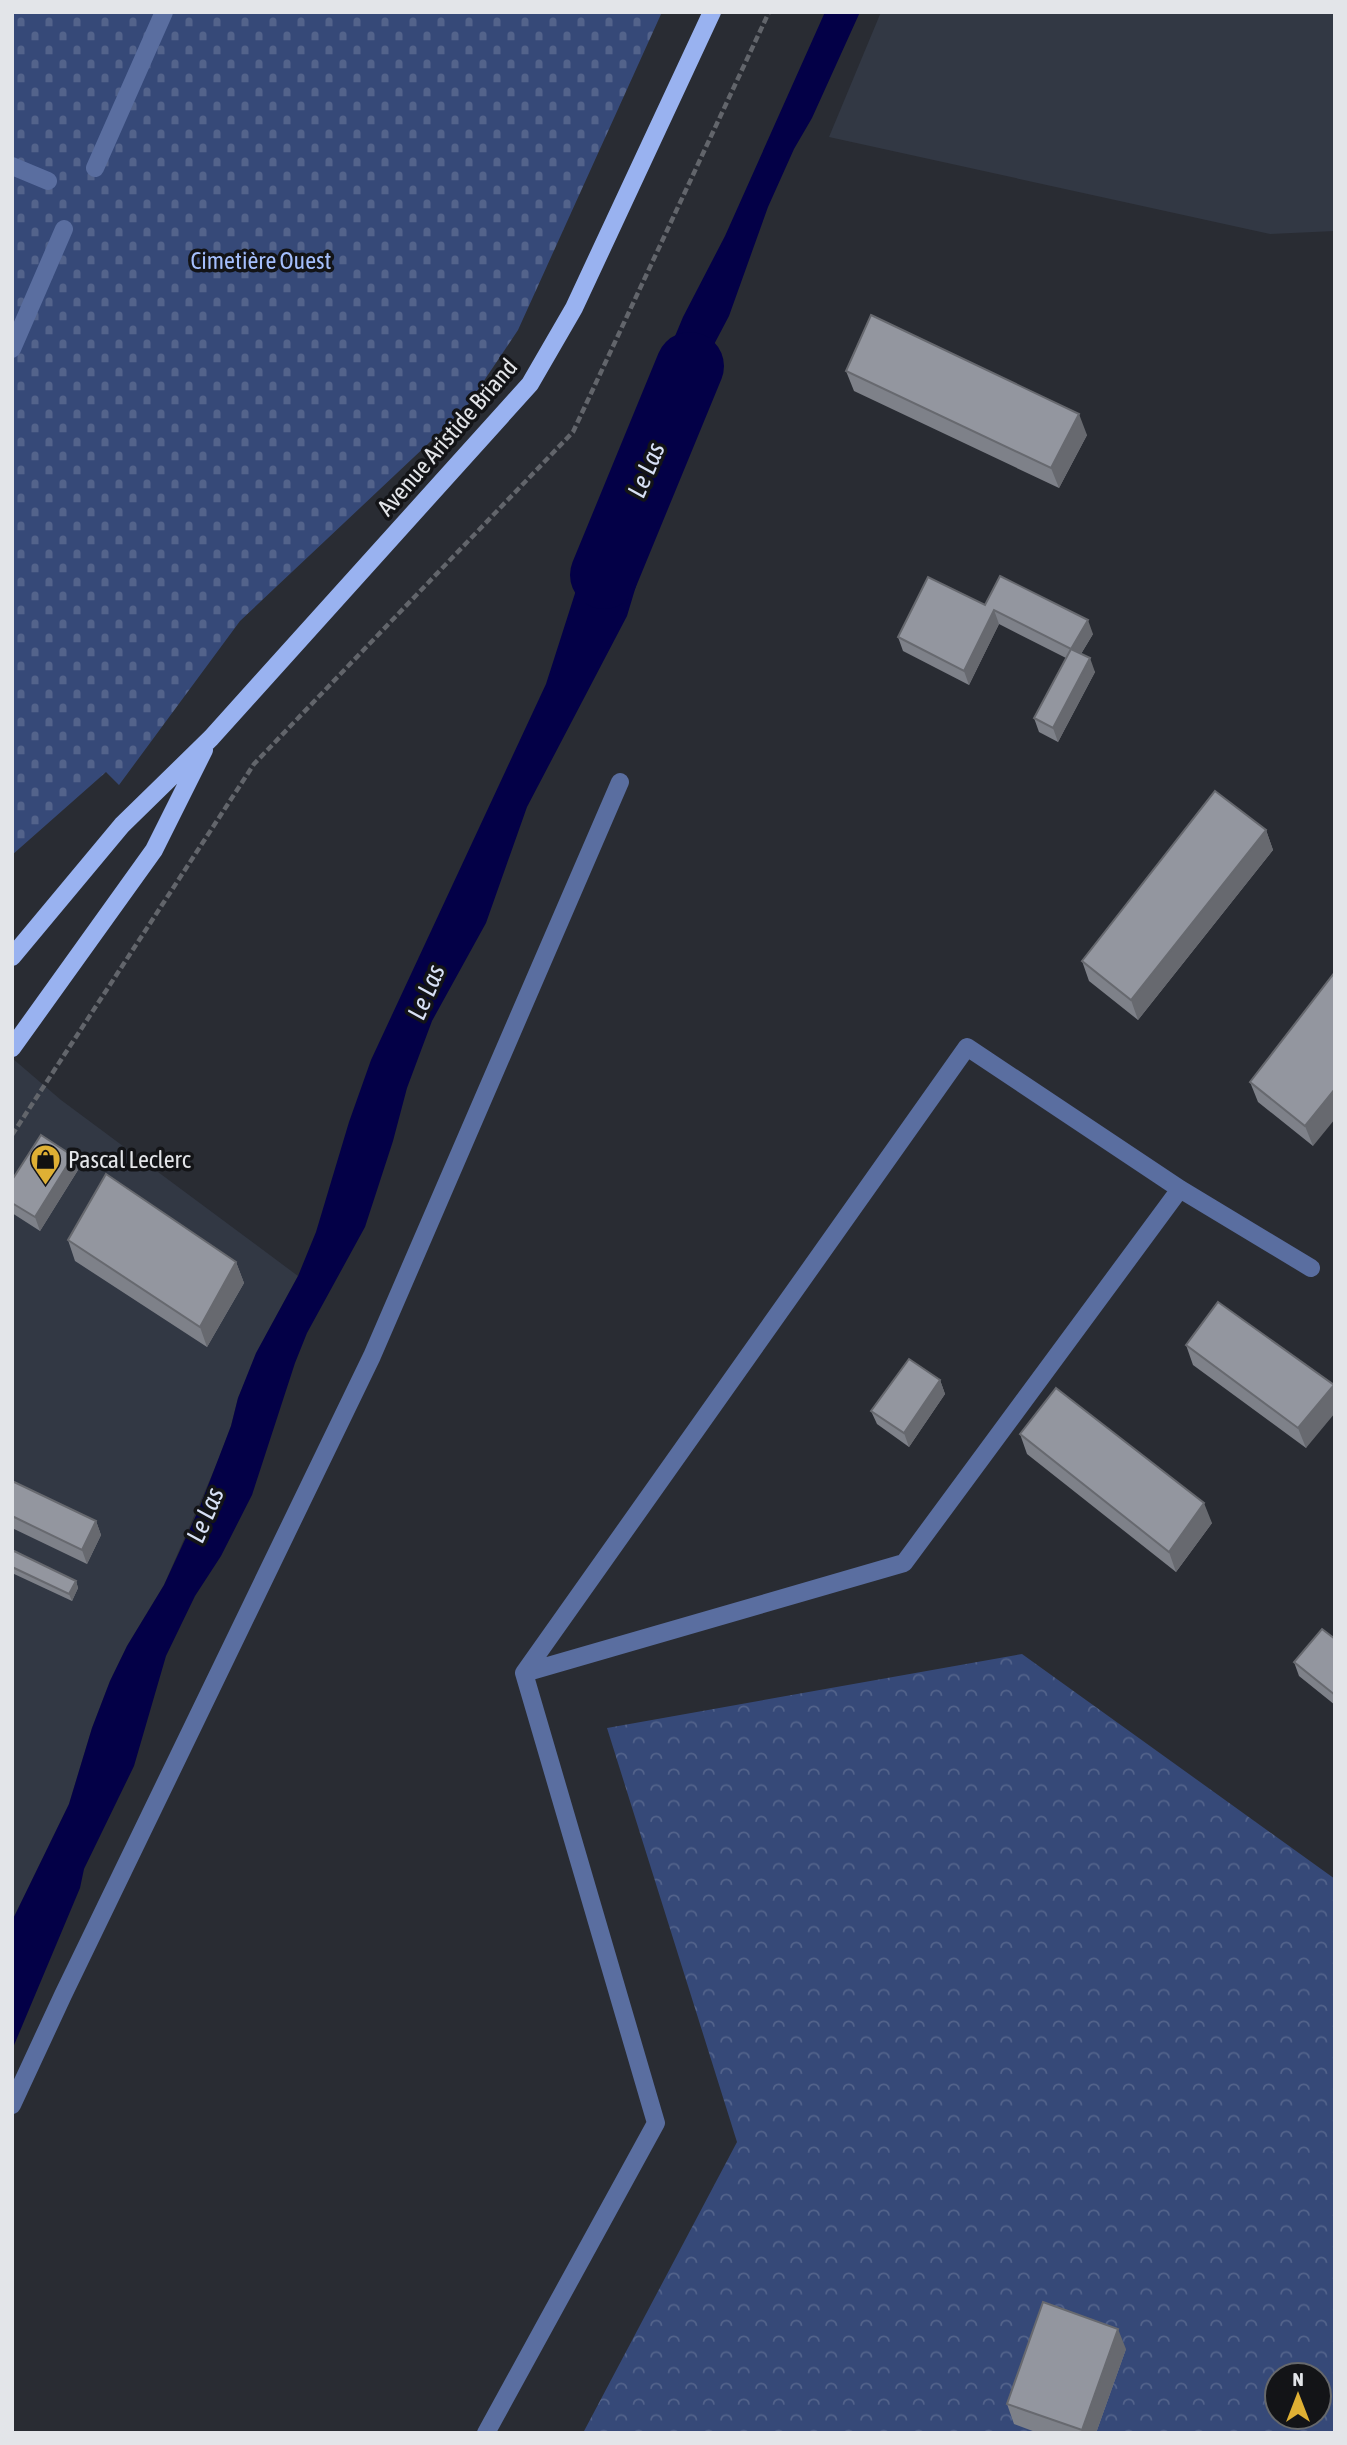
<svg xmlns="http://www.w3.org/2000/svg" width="1347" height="2445" viewBox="0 0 1347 2445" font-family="'Asap Condensed',sans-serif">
<defs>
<pattern id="forest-crowns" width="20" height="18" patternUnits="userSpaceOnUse" patternTransform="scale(1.75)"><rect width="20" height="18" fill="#364978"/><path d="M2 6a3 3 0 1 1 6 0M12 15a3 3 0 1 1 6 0" fill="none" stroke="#53638b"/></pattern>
<pattern id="cemetery-stones" width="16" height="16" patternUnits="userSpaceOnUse" patternTransform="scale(1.75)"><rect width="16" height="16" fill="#364978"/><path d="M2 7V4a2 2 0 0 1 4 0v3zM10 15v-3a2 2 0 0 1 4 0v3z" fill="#53638b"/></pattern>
</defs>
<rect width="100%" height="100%" fill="#292c33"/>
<path fill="#323844" d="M881,12H1335V231L1270,234L829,137Z
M12,1058L61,1100L298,1276L267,1333L238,1398L231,1426L218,1461L164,1585L127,1646L110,1681L92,1728L69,1804L12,1921Z"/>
<path fill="url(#forest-crowns)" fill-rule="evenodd" d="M1022,1654L1335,1879V2433H583L737,2142L607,1728ZM1277,2375H1319V2417H1277Z"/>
<path fill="url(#cemetery-stones)" d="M12,12H662L518,330L465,409L240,621L119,785L106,772L12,855Z"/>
<path fill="#030047" d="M825,12H860L812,118L794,149L768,207L729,316L699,373L668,458L630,444L683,317L725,236Z
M619,480L663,496L627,616L527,807L486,923L432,1021L407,1088L393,1141L365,1227L307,1333L295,1363L252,1495L221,1556L195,1596L166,1656L134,1766L84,1869L80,1888L12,2050V1921L69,1804L92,1728L110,1681L127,1646L164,1585L199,1509L231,1426L238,1398L256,1353L298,1276L316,1232L349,1122L371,1060L546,684L578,584L610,508Z"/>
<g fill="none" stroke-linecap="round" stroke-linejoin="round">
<path stroke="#030047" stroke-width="68" d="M604,575L690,366"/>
<path stroke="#62656b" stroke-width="4.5" stroke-dasharray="7 3.5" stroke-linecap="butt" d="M12,1135L254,764L573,432L769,12"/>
<path stroke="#5a6ea0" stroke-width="18" d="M12,166L48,181
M95,168L164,12
M12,349L64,229
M524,1673L904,1563L1180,1189
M12,2105L63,1995L372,1356L620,782
M486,2433L656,2123L524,1673L967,1047L1180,1189L1311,1268"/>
<path stroke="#99b2f0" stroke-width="18" d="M12,957L122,825L211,738L530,384L574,308L712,12
M12,1048L154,850L204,750"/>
</g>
<path fill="#7e8189" d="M846,371L1087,435L1059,488L854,391Z
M985,605L1093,634L1081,654L1095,672L1058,742L1039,732L1034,718L1066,658L999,624L969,685L903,651L898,637Z
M1266,830L1273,850L1138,1020L1089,981L1082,961Z
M1335,972L1313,1146L1258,1102L1250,1082Z
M78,1170L40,1231L12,1213V1180Z
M68,1240L236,1262L244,1283L207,1347L75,1261Z
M1186,1345L1334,1385L1306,1448L1193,1365Z
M940,1380L945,1394L909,1447L877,1424L871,1411Z
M1020,1434L1212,1523L1176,1572L1027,1454Z
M12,1481L96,1521L101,1535L87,1564L12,1528Z
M12,1553L76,1581L78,1588L72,1601L12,1573Z
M1335,1639V1705L1299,1676L1294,1662Z
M1126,2349L1096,2433H1038L1014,2424L1007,2404Z"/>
<path fill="#67696f" d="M1079,414L1087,435L1059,488L1051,468Z
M994,610L999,624L969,685L964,671Z
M1088,620L1093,634L1076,662L1071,649Z
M1090,658L1095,672L1058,742L1053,728Z
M1266,830L1273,850L1138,1020L1131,1000Z
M1335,1089V1119L1313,1146L1305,1126Z
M73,1156L78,1170L40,1231L35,1217Z
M236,1262L244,1283L207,1347L200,1327Z
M940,1380L945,1394L909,1447L904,1433Z
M1334,1385L1335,1388V1413L1306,1448L1298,1428Z
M1204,1503L1212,1523L1176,1572L1169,1552Z
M96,1521L101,1535L87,1564L82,1550Z
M76,1581L78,1588L72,1601L69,1594Z
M1118,2329L1126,2349L1096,2433H1083L1082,2430Z"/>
<path fill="#93969f" stroke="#67696f" stroke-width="2" d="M871,315L1079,414L1051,468L846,371Z
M1000,576L1088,620L1071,649L994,610L964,671L898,637L928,577L985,605Z
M1071,649L1090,658L1053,728L1034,718Z
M1215,791L1266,830L1131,1000L1082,961Z
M1335,972V1089L1305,1126L1250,1082Z
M41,1135L73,1156L35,1217L12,1203V1180Z
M106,1174L236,1262L200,1327L68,1240Z
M1218,1302L1334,1385L1298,1428L1186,1345Z
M909,1359L940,1380L904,1433L871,1411Z
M1056,1388L1204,1503L1169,1552L1020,1434Z
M12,1481L96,1521L82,1550L12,1516Z
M14,1551L76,1581L69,1594L12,1567V1553Z
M1322,1629L1335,1639V1695L1294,1662Z
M1043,2302L1118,2329L1082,2430L1007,2404Z"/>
<defs>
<symbol id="shop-pin" viewBox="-11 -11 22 30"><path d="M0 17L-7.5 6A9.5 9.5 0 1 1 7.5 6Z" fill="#dfb034" stroke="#131417"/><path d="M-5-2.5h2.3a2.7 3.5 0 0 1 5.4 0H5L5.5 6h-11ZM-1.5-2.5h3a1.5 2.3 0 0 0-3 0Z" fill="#111"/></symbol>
</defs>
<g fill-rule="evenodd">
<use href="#shop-pin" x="28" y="1142" width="35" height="47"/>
</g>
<g text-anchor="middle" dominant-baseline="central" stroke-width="7" stroke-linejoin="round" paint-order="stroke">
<g font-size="24" fill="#a5bffd" stroke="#131417">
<text x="261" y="260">Cimetière Ouest</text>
</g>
<g font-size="24" fill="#e3e5e9" stroke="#131417">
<text transform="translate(447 437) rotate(-49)">Avenue Aristide Briand</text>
</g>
<g font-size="24" fill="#e3e5e9" stroke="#131417" text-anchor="start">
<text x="68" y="1159">Pascal Leclerc</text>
</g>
<g font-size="26" font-style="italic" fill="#d8e1f6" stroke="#131417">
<text transform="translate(646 470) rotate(-67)">Le Las</text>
<text transform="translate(426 992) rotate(-67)">Le Las</text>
<text transform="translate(205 1515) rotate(-67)">Le Las</text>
</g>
</g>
<rect width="1347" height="2445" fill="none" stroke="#e3e5e9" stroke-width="28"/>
<g transform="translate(1298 2396)"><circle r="33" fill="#131417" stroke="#66686b" stroke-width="2"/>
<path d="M0-5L12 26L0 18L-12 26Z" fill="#dfb034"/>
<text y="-10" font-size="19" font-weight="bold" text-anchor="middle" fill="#e3e5e9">N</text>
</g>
</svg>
